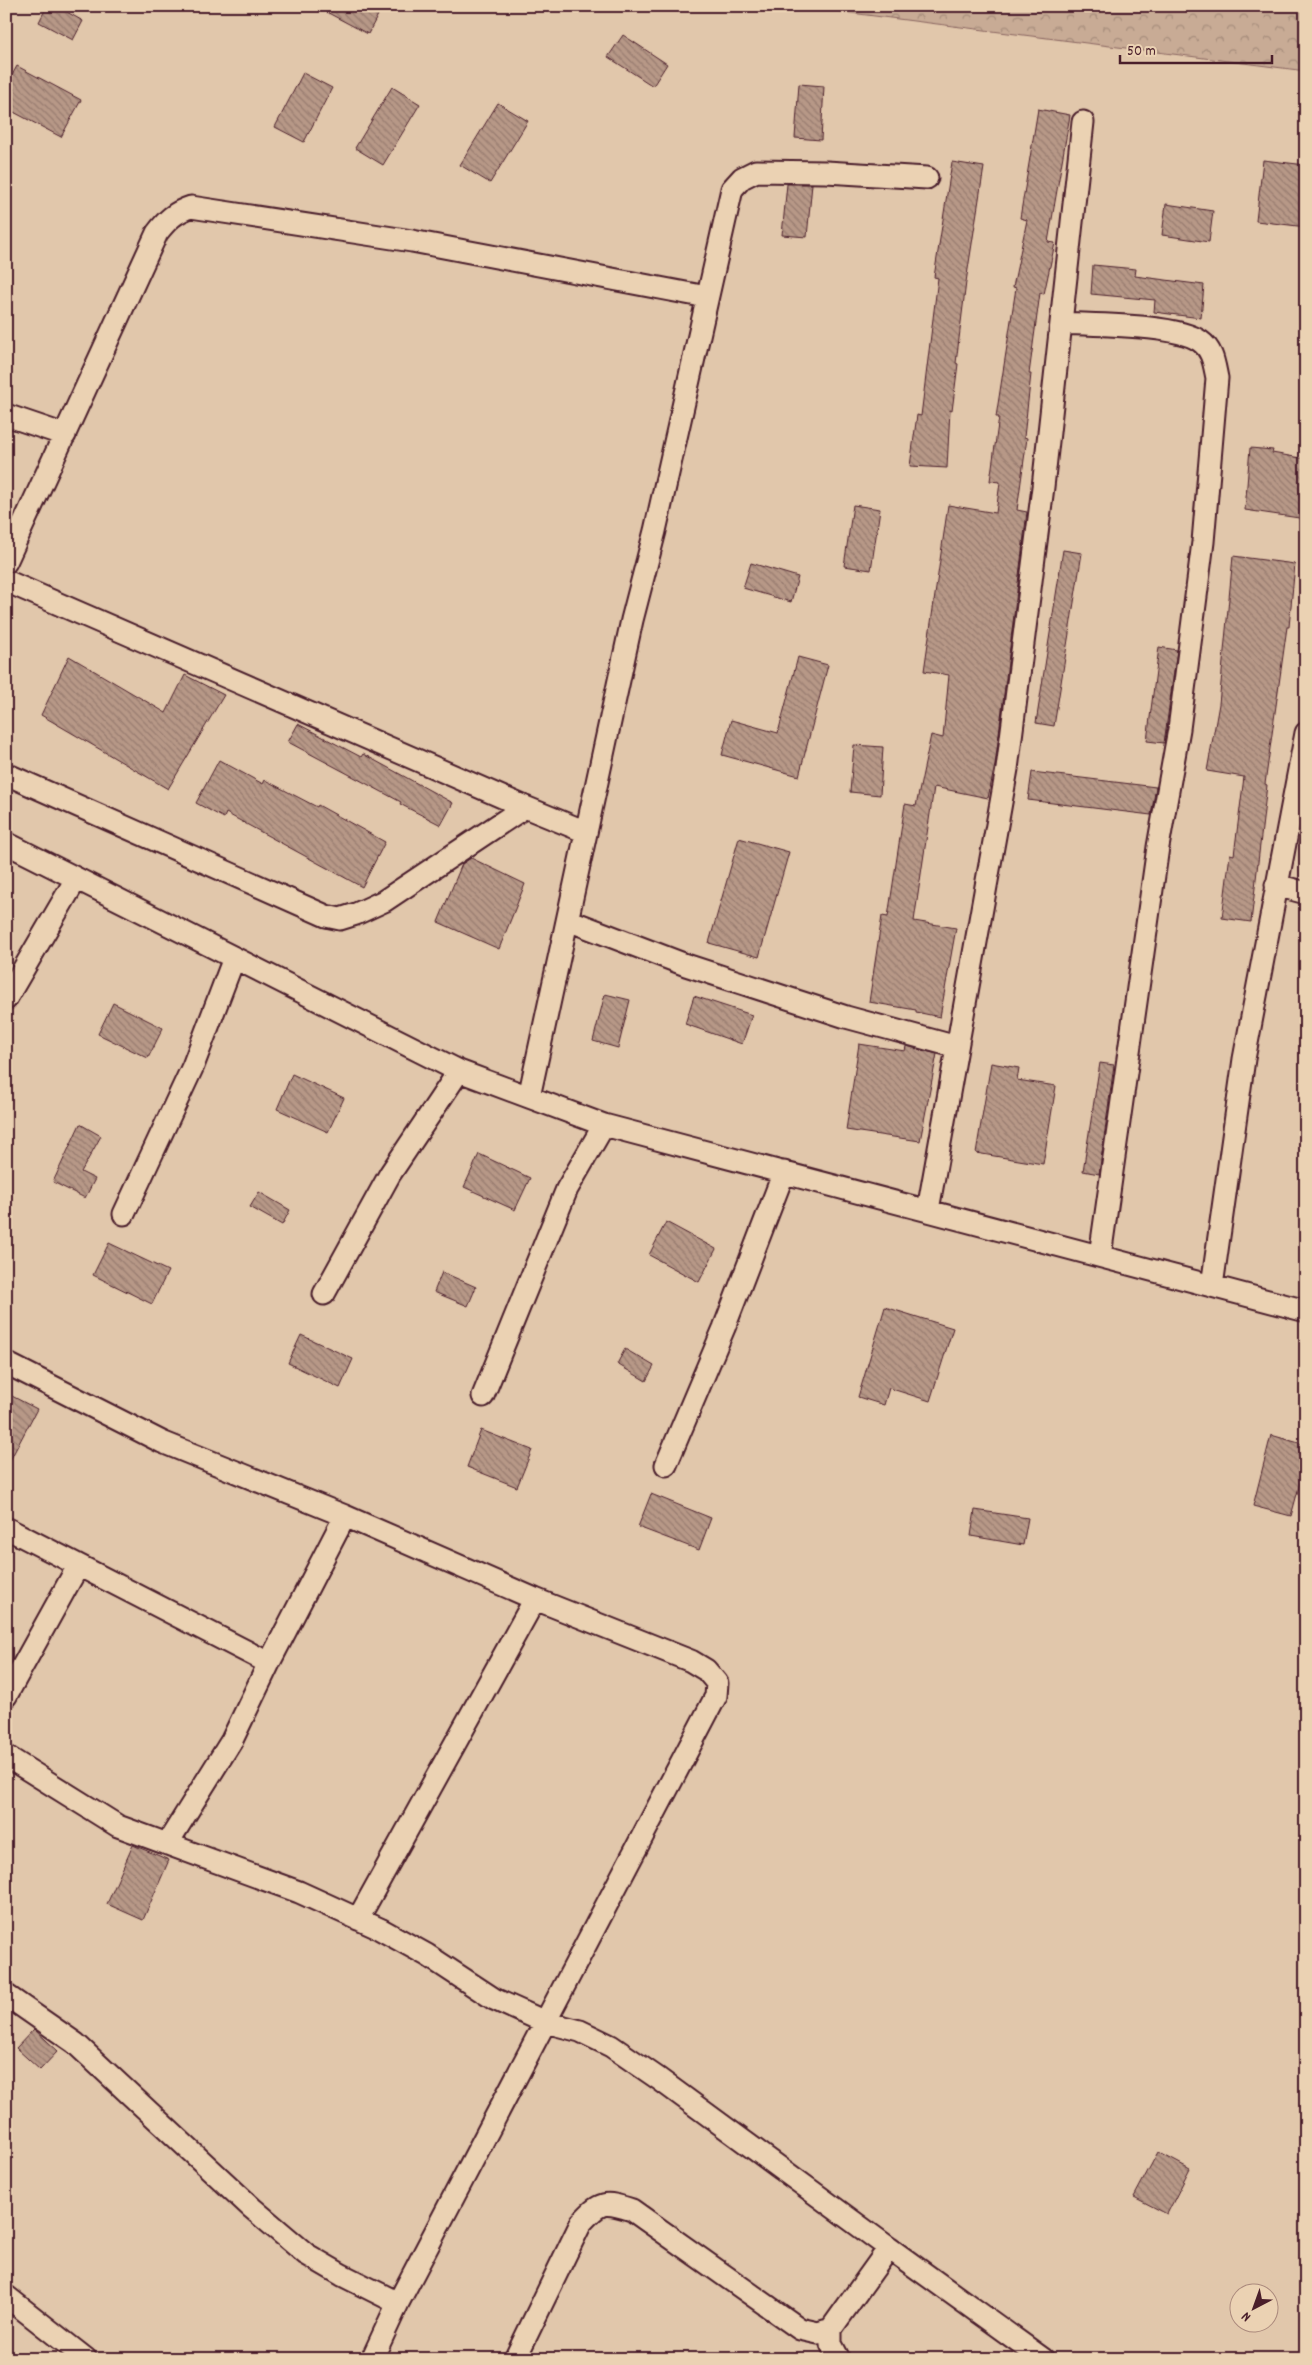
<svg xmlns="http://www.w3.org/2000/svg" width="1312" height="2365" viewBox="0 0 1312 2365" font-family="Dekko,sans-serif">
<defs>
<pattern id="forest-crowns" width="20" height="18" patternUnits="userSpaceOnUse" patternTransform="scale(1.25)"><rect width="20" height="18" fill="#c8ab95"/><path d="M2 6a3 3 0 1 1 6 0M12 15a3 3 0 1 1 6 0" fill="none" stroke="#a48b7a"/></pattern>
<pattern id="building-back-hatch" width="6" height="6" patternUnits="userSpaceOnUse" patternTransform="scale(1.25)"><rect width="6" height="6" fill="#b79887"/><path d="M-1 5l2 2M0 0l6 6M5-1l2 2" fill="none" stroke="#977b6f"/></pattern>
</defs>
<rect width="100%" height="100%" fill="#e1c7ab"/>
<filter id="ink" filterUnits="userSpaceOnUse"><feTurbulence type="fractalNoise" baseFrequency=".02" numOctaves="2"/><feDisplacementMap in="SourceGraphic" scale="10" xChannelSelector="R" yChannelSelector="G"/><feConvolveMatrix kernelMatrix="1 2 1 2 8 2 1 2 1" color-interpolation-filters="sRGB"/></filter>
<g filter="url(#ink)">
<path fill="url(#forest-crowns)" stroke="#896560" d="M796,6H1306V71Z"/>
<path fill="url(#building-back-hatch)" stroke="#4a1f2b" d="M47,6H56L83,21L73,40L39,22Z
M315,6H362L378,15L368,34Z
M623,35L667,64L653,86L608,57Z
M17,66L81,100L61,137L6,108V86Z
M303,73L332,88L304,142L275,127Z
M799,84L824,86L821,140L795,138Z
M392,87L420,104L383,165L355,148Z
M498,103L528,121L490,183L460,165Z
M1038,109L1070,115L1048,242L1055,243L1044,294L1040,293L1029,374H1031L1024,437L1027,438L1017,510L1027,512L995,765L988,798L934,787L914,921L956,928L940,1017L916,1012V1010L869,1002L882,916L888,917L905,804L916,806L931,735L943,738L949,675L924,671L948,505L996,513L1000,482L990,481L999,417H996L1016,288L1013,287L1027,220L1020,218Z
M1263,160L1306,165V227L1256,221Z
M952,162L984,167L966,282L956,363L958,364L952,411L950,410L947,468L910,466L917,415L921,416L938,278L934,277Z
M787,184H812L807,237L782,235Z
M1166,204L1213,211L1209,242L1162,235Z
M1093,265L1136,269L1135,276L1204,285L1201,318L1154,312L1155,300L1091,294Z
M1250,448L1273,450L1272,453L1306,459V519L1245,510Z
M853,505L880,509L871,570L844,566Z
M1063,550L1082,553L1054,726L1036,723Z
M1233,556L1295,564L1289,627H1287L1265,784L1267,785L1251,922L1222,918L1230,854L1234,855L1244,777L1207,771L1219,704Z
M751,563L798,577L791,602L743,588Z
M1159,647L1177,650L1164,743L1147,741Z
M69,656L166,713L185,675L224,695L168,789L41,715Z
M798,657L828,665L799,776L722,755L731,720L778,733Z
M298,724L361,757L363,754L453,803L441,825L400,804L401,802L288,742Z
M854,745L883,747L880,795L850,792Z
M219,760L263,784L265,780L317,807L318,805L385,842L362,887L226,813L224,818L196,803Z
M1032,772L1156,787L1151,815L1028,800Z
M739,838L789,852L759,957L709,943Z
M471,858L525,884L499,949L438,922L462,864Z
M605,994L630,1000L618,1048L593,1041Z
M694,996L752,1015L742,1044L685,1024Z
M113,1003L163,1028L148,1058L98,1034Z
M859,1044L905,1051L906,1046L937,1054L920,1141L846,1130Z
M991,1063L1019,1068L1017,1080L1056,1086L1043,1164L976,1153Z
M1100,1063L1114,1065L1099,1174L1083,1171Z
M292,1074L344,1098L328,1132L277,1109Z
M80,1124L101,1136L81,1172L95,1179L85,1198L53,1182Z
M479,1154L530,1178L515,1210L464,1187Z
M259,1192L290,1210L282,1225L250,1207Z
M666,1222L716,1249L699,1282L649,1255Z
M109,1243L168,1271L152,1304L93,1275Z
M442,1272L476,1287L468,1306L434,1292Z
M885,1307L953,1328L930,1401L889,1388L884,1405L858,1397Z
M301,1335L353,1359L340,1388L288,1363Z
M625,1349L654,1366L646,1381L617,1364Z
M6,1393L37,1409L6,1468Z
M481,1430L532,1450L517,1487L467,1467Z
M1271,1435L1306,1445V1461L1291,1516L1253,1506Z
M651,1494L711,1518L699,1550L638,1527Z
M975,1510L1028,1518L1023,1545L971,1536Z
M133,1845L169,1860L143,1920L107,1904Z
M34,2029L58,2051L40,2070L16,2048Z
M1158,2152L1190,2169L1167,2214L1134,2197Z"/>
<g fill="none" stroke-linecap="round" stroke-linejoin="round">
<defs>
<path id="minor" d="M1061,323C1093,325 1176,324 1200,341C1213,350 1214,364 1217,378L1203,542L1179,729L1158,847L1100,1256
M6,415L65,435
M6,562L157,233C167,220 175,212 191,207L412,241L707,297
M6,581L525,807L586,832
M6,774L326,916L340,919L356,914L384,901L525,807
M6,843L459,1071L604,1125L1306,1311
M1276,885L1306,893
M568,920L686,965L846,1017L957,1047
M6,999L76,879
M529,1097L632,620L655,531L732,189L742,178L756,171L826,172L927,178
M928,1210L1007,769L1043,487L1083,122
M124,1214L193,1066L234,958
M1212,1286L1244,1059L1306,733
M324,1294L390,1174L459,1071
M6,1363L162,1442L345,1516L535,1599L691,1661L706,1670L717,1683L716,1696L398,2303L372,2359
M483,1396L567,1189L604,1125
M666,1465L724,1328L784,1172
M6,1528L269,1663
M6,1696L78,1566
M6,1756L118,1826L299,1892L380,1929L427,1955L494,1999L545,2022L580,2031L611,2046L659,2079L889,2248L831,2329L818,2333L800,2329L632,2210C604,2201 601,2201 581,2223L515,2359
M167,1844L232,1740L269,1663L345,1516
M358,1919L535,1599
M6,1995L75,2043L252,2208L306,2254L342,2275L398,2303
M889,2248L1043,2359
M6,2296L86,2359
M831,2329V2344L839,2359"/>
</defs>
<use href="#minor" stroke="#4a1f2b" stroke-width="25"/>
<use href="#minor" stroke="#ebd2b3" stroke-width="21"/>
</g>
</g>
<rect width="1312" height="2365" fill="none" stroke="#ebd2b3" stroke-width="25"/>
<rect x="12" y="12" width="1287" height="2340" fill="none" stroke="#4a1f2b" stroke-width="2" filter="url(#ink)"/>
<g transform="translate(1254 2308) rotate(221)"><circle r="24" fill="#ebd2b3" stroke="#ab8a7d"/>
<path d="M0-4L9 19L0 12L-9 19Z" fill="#4a1f2b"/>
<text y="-8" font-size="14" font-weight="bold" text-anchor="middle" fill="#4a1f2b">N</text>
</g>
<path d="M1120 55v8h152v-8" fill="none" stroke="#4a1f2b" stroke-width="2.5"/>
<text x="1127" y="55" font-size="15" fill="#4a1f2b" stroke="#ebd2b3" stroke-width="4" paint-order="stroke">50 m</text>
</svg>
